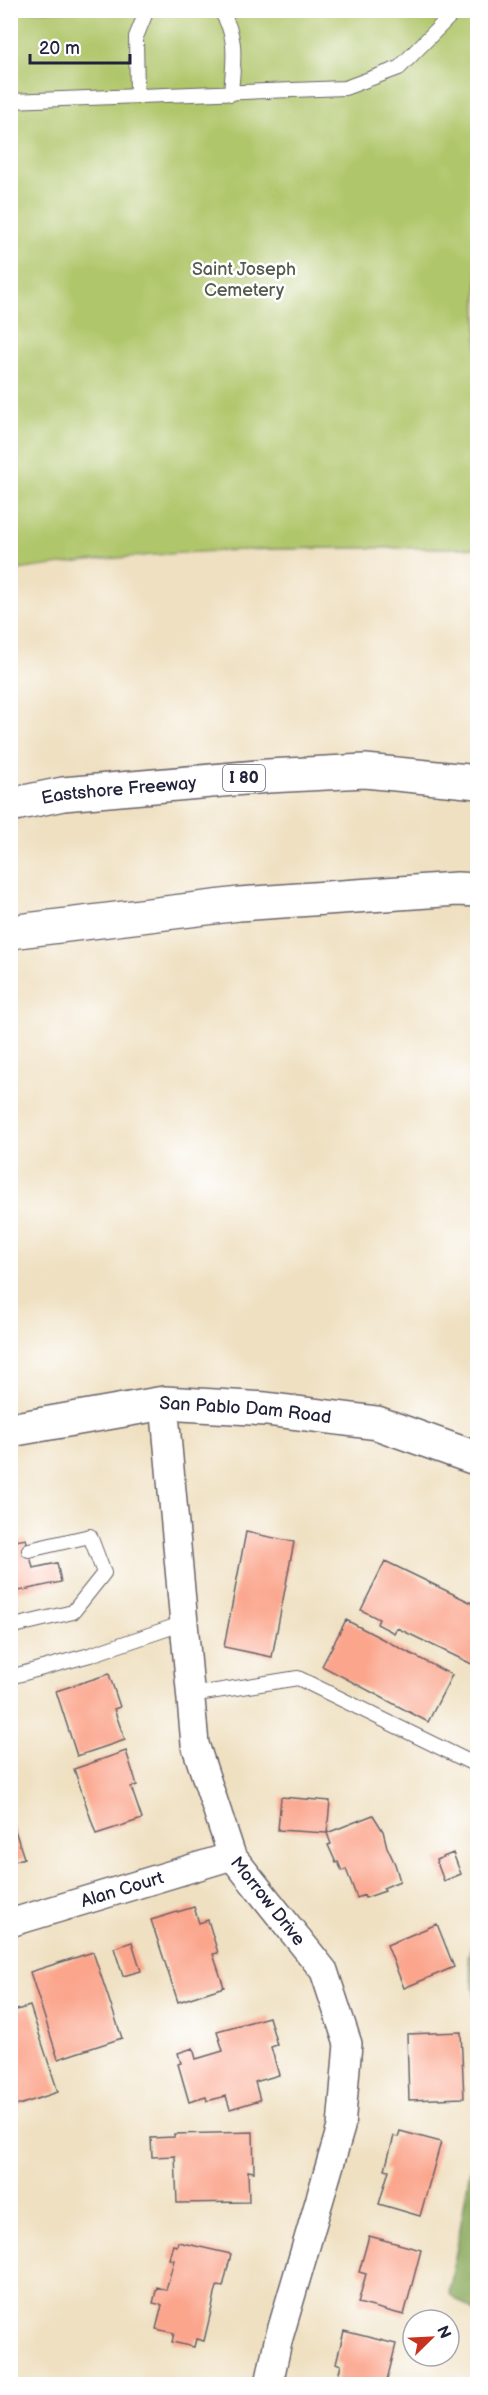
<svg xmlns="http://www.w3.org/2000/svg" width="488" height="2395" viewBox="0 0 488 2395" font-family="'Balsamiq Sans',sans-serif">
<rect width="100%" height="100%" fill="#fff"/>
<filter id="ink" filterUnits="userSpaceOnUse"><feTurbulence type="fractalNoise" baseFrequency=".0167" numOctaves="2"/><feDisplacementMap in="SourceGraphic" scale="12" xChannelSelector="R" yChannelSelector="G"/><feConvolveMatrix kernelMatrix="1 2 1 2 8 2 1 2 1" color-interpolation-filters="sRGB"/></filter>
<filter id="wash" filterUnits="userSpaceOnUse"><feTurbulence type="fractalNoise" baseFrequency=".008" numOctaves="4" result="noise"/><feDisplacementMap in="SourceGraphic" scale="24" xChannelSelector="R" yChannelSelector="G"/><feGaussianBlur stdDeviation="1.35" result="paint"/><feColorMatrix in="noise" values="0 0 0 0 0 0 0 0 0 0 0 0 0 0 0 0 0 1.4 0 .05"/><feComposite in="paint" operator="in"/></filter>
<g filter="url(#wash)">
<rect width="100%" height="100%" fill="#efe0c1"/>
<path fill="#b0c66b" stroke="#697453" stroke-width="1.5" d="M11,11H477V548C322,547 165,547 11,571Z"/>
<path fill="#8cab5f" stroke="#57664d" stroke-width="1.5" d="M477,1936V2008L468,1956Z
M477,2129V2313L449,2294Z"/>
<g id="blocks">
<path fill="#fba58c" d="M246,1532L294,1542L272,1657L224,1647Z
M26,1539L33,1568L57,1563L61,1582L14,1592L15,1595H10V1542Z
M385,1561L478,1606V1667L397,1628L394,1633L377,1624L379,1619L361,1610Z
M346,1620L452,1675L428,1722L322,1666Z
M109,1674L120,1707L114,1709L125,1740L77,1756L56,1691Z
M126,1751L137,1785L131,1787L142,1819L96,1834L74,1769Z
M281,1797L330,1801L327,1833L278,1830Z
M373,1815L383,1831L387,1847L395,1864L400,1881L383,1888L385,1891L365,1898L364,1895L357,1898L346,1869L342,1871L338,1862L336,1863L328,1845L331,1844L327,1833Z
M14,1827L24,1858L10,1863V1828Z
M453,1853L461,1874L444,1881L436,1860Z
M194,1907L199,1923L208,1920L218,1953L213,1954L224,1987L178,2002L151,1920Z
M437,1924L454,1967L404,1988L387,1945Z
M132,1942L141,1971L123,1976L114,1948Z
M93,1952L122,2038L58,2059L30,1972Z
M30,2006L58,2092L10,2108V2012Z
M269,2017L277,2045L271,2047L279,2075L255,2082L260,2100L230,2109L226,2096L207,2101L206,2097L189,2102L178,2064L181,2063L178,2053L193,2048L196,2059L223,2051L217,2031Z
M461,2032L464,2098L409,2100L407,2034Z
M400,2131L441,2142L420,2216L379,2204L389,2170L385,2169L394,2136L398,2137Z
M253,2132L254,2172L248,2171L249,2202L177,2203L175,2156L152,2157L151,2138L174,2137V2134Z
M369,2236L421,2250L404,2315L358,2303L366,2274L359,2272Z
M178,2242L231,2254L223,2287L217,2286L204,2341L196,2339L194,2347L172,2342L174,2333L156,2329L162,2305L153,2303L157,2287L166,2290L174,2260L169,2259L173,2245L177,2246Z
M344,2331L396,2344L386,2384H336L341,2365L336,2363Z"/>
</g>
</g>
<g filter="url(#ink)">
<use href="#blocks" fill-opacity="0" stroke="#6a646a" stroke-width="1.5"/>
<g fill="none" stroke-linecap="round" stroke-linejoin="round">
<defs>
<path id="service" d="M220,10C239,37 233,62 231,94
M137,95L136,37L147,10
M10,101L345,88L399,68L456,10
M10,1627L73,1612L104,1573L90,1536L29,1550
M10,1677L90,1655L184,1623
M191,1695L298,1678L478,1766"/>
<g id="minor">
<path id="s1" d="M164,1403L195,1744L232,1856L324,1971L348,2044L341,2127L278,2341L269,2384"/>
<path id="s2" d="M10,1923L232,1856"/>
</g>
<g id="primary">
<path id="s3" d="M10,1430L164,1403L266,1409L377,1423L478,1459"/>
</g>
<g id="motorway">
<path id="s4" d="M10,805L63,794L268,776L365,771L478,782"/>
<path d="M10,932L239,904L457,889L478,890"/>
</g>
</defs>
<use href="#service" stroke="#6a646a" stroke-width="16"/>
<use href="#minor" stroke="#6a646a" stroke-width="30"/>
<use href="#primary" stroke="#6a646a" stroke-width="36"/>
<use href="#motorway" stroke="#6a646a" stroke-width="36"/>
<use href="#service" stroke="#fff" stroke-width="14"/>
<use href="#minor" stroke="#fff" stroke-width="27"/>
<use href="#primary" stroke="#fff" stroke-width="33"/>
<use href="#motorway" stroke="#fff" stroke-width="33"/>
</g>
</g>
<g text-anchor="middle" dominant-baseline="central" stroke-width="5" stroke-linejoin="round" paint-order="stroke">
<rect fill="#fff" stroke="#646476" stroke-width="1.5" x="223" y="765" width="42" height="26" rx="4.5"/>
<g font-size="16" font-weight="bold" fill="#22223b">
<text x="244" y="778">I 80</text>
</g>
<g font-size="18" fill="#545b4c" stroke="#fff">
<text x="244" y="269">Saint Joseph<tspan x="244" dy="21">Cemetery</tspan></text>
</g>
<g font-size="18" fill="#22223b" stroke="#fff">
<text stroke="none"><textPath href="#s4" startOffset="110">Eastshore Freeway</textPath></text>
<text stroke="none"><textPath href="#s3" startOffset="238">San Pablo Dam Road</textPath></text>
<text stroke="none"><textPath href="#s2" startOffset="117">Alan Court</textPath></text>
<text stroke="none"><textPath href="#s1" startOffset="518">Morrow Drive</textPath></text>
</g>
</g>
<rect width="488" height="2395" fill="none" stroke="#fff" stroke-width="36"/>
<g transform="translate(431 2338) rotate(66)"><circle r="28" fill="#ffffff" stroke="#a7a7b1" stroke-width="1.5"/>
<path d="M0-4.5L10 22L0 15L-10 22Z" fill="#c8321e"/>
<text y="-9" font-size="16" font-weight="bold" text-anchor="middle" fill="#22223b">N</text>
</g>
<path d="M30 54v9h100v-9" fill="none" stroke="#22223b" stroke-width="3"/>
<text x="39" y="54" font-size="18" fill="#22223b" stroke="#ffffff" stroke-width="4.5" paint-order="stroke">20 m</text>
</svg>
